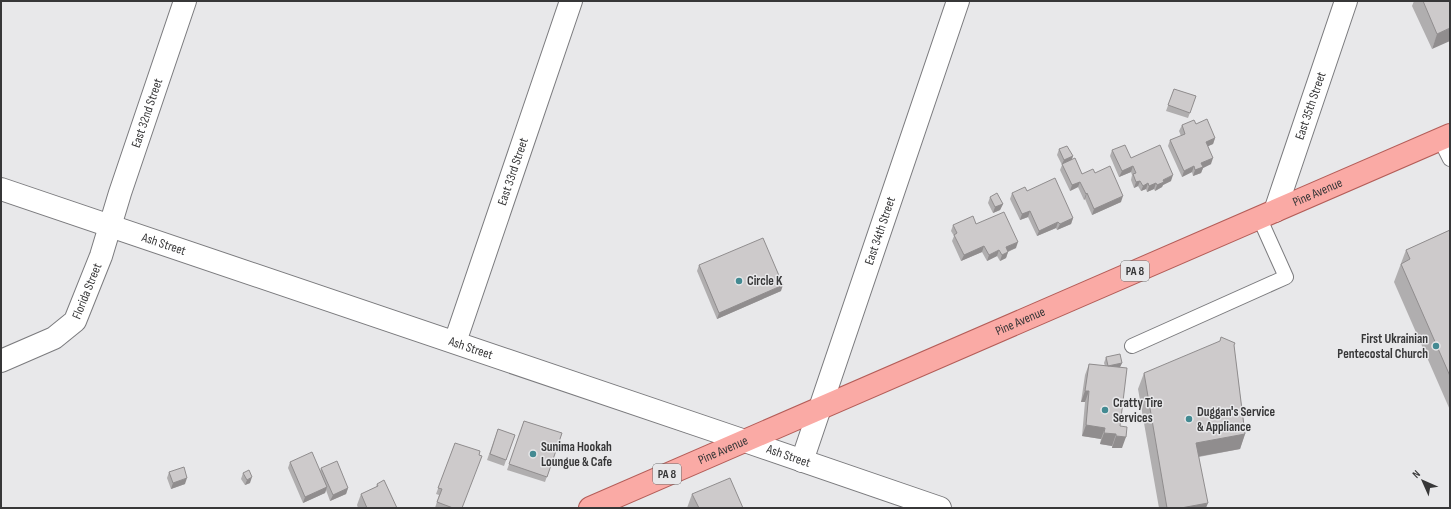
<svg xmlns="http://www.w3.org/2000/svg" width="1451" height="509" viewBox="0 0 1451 509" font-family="'Sofia Sans Condensed',sans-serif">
<rect width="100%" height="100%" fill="#e8e8ea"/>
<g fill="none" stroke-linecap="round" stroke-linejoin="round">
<defs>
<path id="lane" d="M1440,139L1450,159
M1132,346L1286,277L1259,217"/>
<g id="street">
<path id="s1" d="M1275,211L1346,1"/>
<path id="s2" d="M455,342L571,1"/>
<path id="s3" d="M1,361L54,338L75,321L101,256L120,193L185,1"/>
<path id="s4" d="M745,441L940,508"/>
<path id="s5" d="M802,461L958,1"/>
</g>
<g id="secondary">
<path id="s6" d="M1,189L745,441"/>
</g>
<g id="primary">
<path id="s7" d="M590,508L1450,135"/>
</g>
</defs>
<use href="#lane" stroke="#7b7b7e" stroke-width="16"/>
<use href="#street" stroke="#7b7b7e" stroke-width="24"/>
<use href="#secondary" stroke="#7b7b7e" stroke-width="24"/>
<use href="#primary" stroke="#b45d58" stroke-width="24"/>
<use href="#lane" stroke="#fff" stroke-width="14"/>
<use href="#street" stroke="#fff" stroke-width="22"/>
<use href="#secondary" stroke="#fff" stroke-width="22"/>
<use href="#primary" stroke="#faaaa5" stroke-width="22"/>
</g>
<path fill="#b0aeaf" d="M1414,1H1450L1432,49L1412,6Z
M1174,89L1196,96L1188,118L1166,111Z
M1196,124L1215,138L1213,144L1208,146L1211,164L1203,168L1201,173L1193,176L1192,172L1182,177L1168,146L1170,140L1181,136L1179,131L1182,125Z
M1059,149L1073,156L1071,160L1082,174L1095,173L1121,202L1092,215L1085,199L1084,200L1078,187L1070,191L1060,170L1062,165L1057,155Z
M1112,150L1131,158L1171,181L1163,185L1162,187L1155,191L1154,189L1147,192L1146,189L1141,191L1138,186L1134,188L1131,180L1132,175L1131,172L1119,177L1110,156Z
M1027,191L1073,218L1071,224L1057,230L1056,228L1037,236L1028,217L1020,220L1010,199L1012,193Z
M990,197L1003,204L1000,210L993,213L988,203Z
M976,224L1016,248L1008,252L1006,258L1000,261L997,256L987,261L982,252L961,261L952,241L954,236L951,231L953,225Z
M1450,230V410L1394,282L1406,250Z
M699,265L781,291L717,319L697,271Z
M1235,343L1234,346L1245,434L1240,449L1199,457L1206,508H1159L1138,389L1144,373Z
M1106,357L1122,363L1120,367V426L1122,448H1112V446L1100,444L1101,439L1082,436L1085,402H1081L1085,375L1089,364L1105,366L1104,363Z
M524,421L562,433L545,482L507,470Z
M498,429L515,435L504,466L487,460Z
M455,443L463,508H435L439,495L436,494Z
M290,462L320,471L321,468L348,488L346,494L330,501L326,490L325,493L303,503L288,468Z
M169,472L185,484L171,489L167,478Z
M243,473L250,483L245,485L241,479Z
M377,484L397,508H358L357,505L361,494L376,487Z
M692,494L743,508H687Z"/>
<path fill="#908d8e" d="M1450,28V41L1432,49L1437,34Z
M1215,138L1213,144L1204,148L1206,142Z
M1073,156L1071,162L1062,164L1064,160Z
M1213,158L1211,164L1203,168L1201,173L1193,176L1195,170L1201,163Z
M1133,166L1131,172L1119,177L1122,171Z
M1194,166L1192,172L1182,177L1184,171Z
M1173,175L1171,181L1163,185L1162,187L1155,191L1157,185L1163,180Z
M1140,181L1138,186L1134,188L1136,182Z
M1080,182L1078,187L1070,191L1072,185Z
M1148,183L1146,189L1141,191L1143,186Z
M1156,183L1154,189L1147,192L1149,186Z
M1087,193L1085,199L1084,200L1086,194Z
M1123,196L1121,202L1092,215L1094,209Z
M1003,204L1000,210L993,213L995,207Z
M1030,211L1028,217L1020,220L1022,214Z
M1073,218L1071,224L1057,230L1060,224Z
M1058,222L1056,228L1037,236L1039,231Z
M1018,242L1016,248L1004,253L1006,247Z
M984,246L982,252L961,261L964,255Z
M999,250L997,256L987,261L989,255Z
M1008,252L1006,258L1000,261L1002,255Z
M783,285L781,291L717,319L719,313Z
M1122,363L1119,369L1108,366Z
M1085,391H1089L1085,402H1081Z
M1086,425L1105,428L1101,439L1082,436Z
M1104,433L1116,434L1112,446L1100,444Z
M1245,434L1240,449L1190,458L1196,443Z
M1116,436L1126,437L1122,448H1112Z
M252,477L250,483L245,485L247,480Z
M187,478L185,484L171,489L173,483Z
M327,487L325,493L303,503L305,497Z
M348,488L346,494L330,501L333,495Z
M1208,503L1206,508H1181Z"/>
<path fill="#cdcacb" stroke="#908d8e" d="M1423,1H1450V28L1437,34Z
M1174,89L1196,96L1190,113L1168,105Z
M1207,119L1215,138L1206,142L1213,158L1201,163L1203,167L1195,170L1194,166L1184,171L1170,140L1185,134L1182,125L1194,120L1196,124Z
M1125,145L1131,158L1160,145L1173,175L1163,180L1164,182L1157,185L1156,183L1149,186L1148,183L1143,186L1140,181L1136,182L1133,174L1136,173L1133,166L1122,171L1112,150Z
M1067,146L1073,156L1064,160L1059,149Z
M1075,158L1082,174L1093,169L1095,173L1110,166L1123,196L1094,209L1087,193L1086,194L1080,182L1072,185L1062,164Z
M1055,178L1073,218L1060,224L1058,222L1039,231L1030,211L1022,214L1012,193L1025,187L1027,191Z
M997,193L1003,204L995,207L990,197Z
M1004,212L1018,242L1006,247L1008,252L1002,255L999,250L989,255L984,246L964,255L954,235L957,233L953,225L973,216L976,224Z
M1450,230V376L1401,264L1410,259L1406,250Z
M763,238L783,285L719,313L699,265Z
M1221,337L1235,343L1234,345L1245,434L1196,443L1208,503L1181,508H1167L1144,373L1220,341Z
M1120,354L1122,363L1108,366L1106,357Z
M1089,364L1127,368L1120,426L1127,427L1126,437L1116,436V434L1104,433L1105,428L1086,425L1089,391H1085Z
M524,421L562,433L547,477L509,464Z
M498,429L515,435L506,460L490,454Z
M455,443L480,451L479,455L482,456L462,508H453L437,502L442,489L438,488Z
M312,452L327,487L305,497L290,462Z
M337,461L348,488L333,495L321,468Z
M184,467L187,478L173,483L169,472Z
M249,470L252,477L247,480L243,473Z
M730,478L743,508H699L692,494Z
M384,480L397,508H367L361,494L378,486L377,484Z"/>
<g fill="#438a92" stroke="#e8e8ea" stroke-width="1.5">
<circle cx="739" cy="281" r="4"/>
<circle cx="1436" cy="346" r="4"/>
<circle cx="1105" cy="410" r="4"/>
<circle cx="1189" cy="419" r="4"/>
<circle cx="533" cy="454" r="4"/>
</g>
<g text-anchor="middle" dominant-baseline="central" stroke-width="3" stroke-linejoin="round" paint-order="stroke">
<g fill="#e8e8ea" stroke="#6c6c6d" stroke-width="1">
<rect x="1121" y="261" width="28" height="20" rx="3"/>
<rect x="653" y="464" width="28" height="20" rx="3"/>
</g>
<g font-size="12" font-weight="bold" fill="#373738">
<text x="1135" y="271">PA 8</text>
<text x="667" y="474">PA 8</text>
</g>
<g font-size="13" fill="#373738" stroke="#e8e8ea">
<text stroke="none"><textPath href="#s1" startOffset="111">East 35th Street</textPath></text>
<text stroke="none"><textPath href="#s3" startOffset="305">East 32nd Street</textPath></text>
<text stroke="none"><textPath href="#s2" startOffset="180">East 33rd Street</textPath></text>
<text stroke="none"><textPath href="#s7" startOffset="793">Pine Avenue</textPath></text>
<text stroke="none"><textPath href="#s5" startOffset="243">East 34th Street</textPath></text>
<text stroke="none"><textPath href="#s6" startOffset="172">Ash Street</textPath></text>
<text stroke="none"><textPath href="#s3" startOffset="117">Florida Street</textPath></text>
<text stroke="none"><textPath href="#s7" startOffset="469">Pine Avenue</textPath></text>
<text stroke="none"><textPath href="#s6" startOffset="496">Ash Street</textPath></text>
<text stroke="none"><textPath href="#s7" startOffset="145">Pine Avenue</textPath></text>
<text stroke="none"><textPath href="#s4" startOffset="46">Ash Street</textPath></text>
</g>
<g font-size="13" font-weight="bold" fill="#373738" stroke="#e8e8ea" text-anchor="start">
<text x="747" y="281">Circle K</text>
<text x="1428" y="339" text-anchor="end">First Ukrainian<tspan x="1428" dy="15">Pentecostal Church</tspan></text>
<text x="1113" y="403">Cratty Tire<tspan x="1113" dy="15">Services</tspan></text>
<text x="1197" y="412">Duggan's Service<tspan x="1197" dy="15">&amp; Appliance</tspan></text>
<text x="541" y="447">Sunima Hookah<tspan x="541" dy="15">Loungue &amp; Cafe</tspan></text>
</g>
</g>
<rect width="1451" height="509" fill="none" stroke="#373738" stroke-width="4"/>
<g transform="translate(1423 481) rotate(315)" stroke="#e8e8ea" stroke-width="3" paint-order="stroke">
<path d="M0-3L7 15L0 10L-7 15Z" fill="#373738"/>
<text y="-6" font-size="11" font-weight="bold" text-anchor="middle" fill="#373738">N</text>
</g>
</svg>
